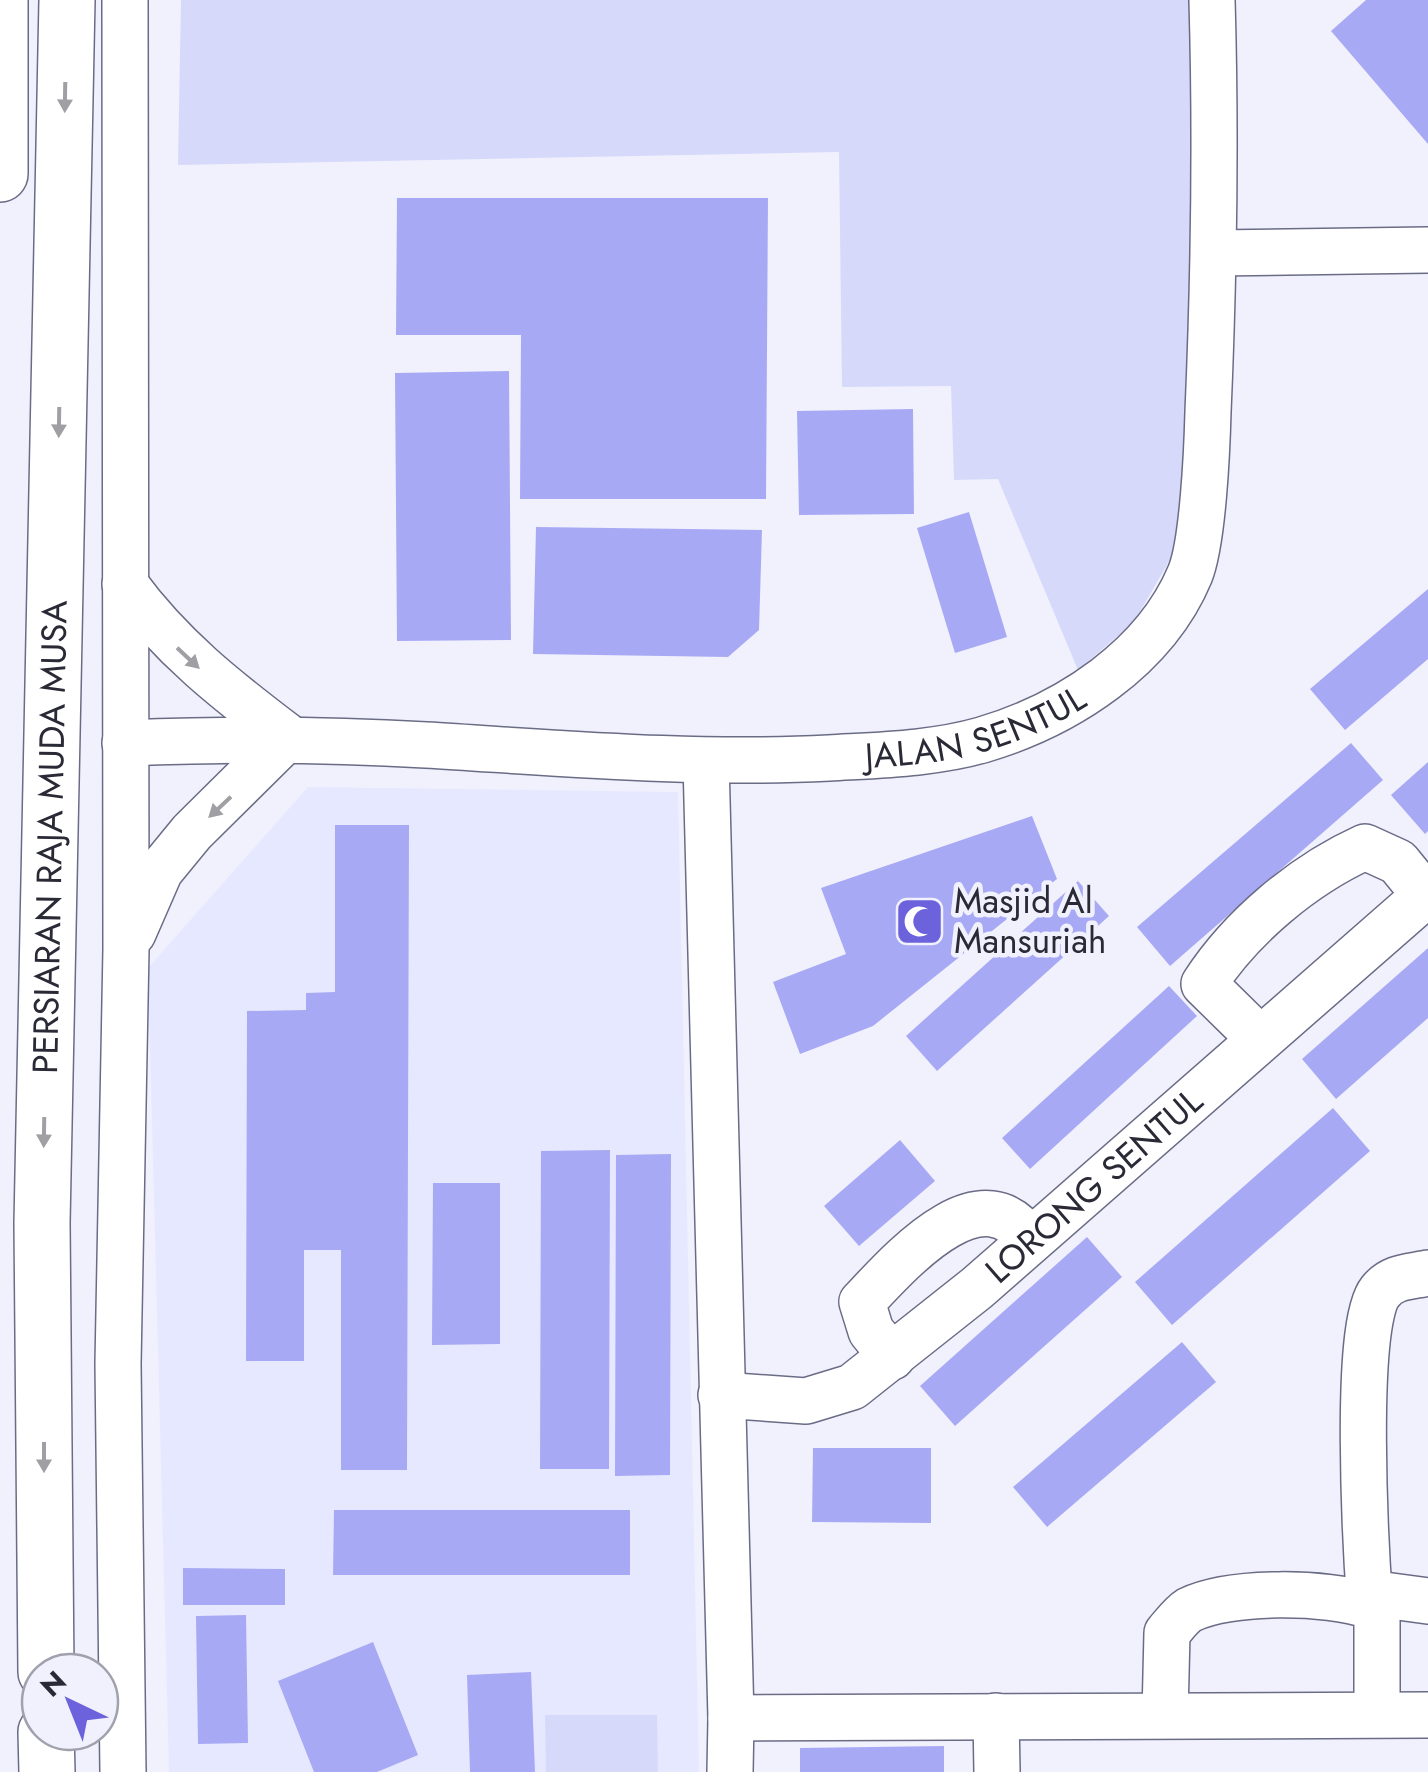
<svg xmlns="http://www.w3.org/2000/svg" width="1428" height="1772" viewBox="0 0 1428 1772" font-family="Jost,sans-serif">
<rect width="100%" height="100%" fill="#f0f1fd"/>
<path fill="#e6e8ff" d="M308,787L678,792L699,1772H169L148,968Z"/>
<path fill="#d7d9fb" d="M181,0H1196L1187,530L1134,622L1078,670L998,479L954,480L951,386L842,387L839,152L178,165Z
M545,1715H657L658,1772H546Z"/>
<path fill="#a8a9f4" d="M1366,0H1428V144L1331,31Z
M397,198H768L766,499H520L521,335H396Z
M509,371L511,640L397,641L395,373Z
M913,409L914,514L799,515L797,411Z
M969,512L1007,637L955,653L917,528Z
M536,527L762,530L759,630L728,657L533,654Z
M1428,589V659L1345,730L1310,689Z
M1351,743L1383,780L1170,966L1137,927Z
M1428,762V831L1425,834L1391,795Z
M1032,816L1057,879L873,1026L800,1054L773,982L846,954L821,888Z
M335,825H409L407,1470H341V1250H304V1361H246L247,1011L306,1010V993L335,992Z
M1078,881L1109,916L937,1071L906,1036Z
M1428,948V1018L1336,1099L1302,1059Z
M1169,986L1197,1016L1030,1169L1002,1138Z
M1333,1108L1370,1151L1172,1325L1135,1282Z
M900,1140L935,1181L859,1246L824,1206Z
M610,1150L609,1469H540L541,1151Z
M671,1154L670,1475L615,1476L616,1155Z
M433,1183H500V1344L432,1345Z
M1087,1237L1122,1277L955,1426L920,1386Z
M1182,1342L1216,1382L1047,1527L1013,1487Z
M813,1448H931V1523L812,1522Z
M334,1510H630V1575H333Z
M183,1568L285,1569V1605H183Z
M246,1615L248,1743L198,1744L196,1616Z
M373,1642L418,1755L377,1772H314L278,1681Z
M531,1672L535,1772H470L467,1675Z
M944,1746V1772H800V1748Z"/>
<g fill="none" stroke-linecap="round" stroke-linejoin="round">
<defs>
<g id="minor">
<path d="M1215,253L1428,250"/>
<path d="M125,584C171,647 226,690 288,737L192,832L160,871L133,933"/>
<path id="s1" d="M125,743C226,739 325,739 426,745C560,753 694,765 829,758C879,755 933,754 982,740C1067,715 1155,658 1190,574C1203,542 1207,450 1208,412C1214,274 1216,138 1212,0"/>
<path d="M706,762L731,1718L1428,1715"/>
<path d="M1259,1038L1204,984C1241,927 1303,875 1365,847L1398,862L1425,895"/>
<path d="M892,1357L871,1331L862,1302C900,1262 982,1167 1030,1241"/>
<path id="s2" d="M721,1395L806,1401L852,1387L977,1288L1428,893"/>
<path d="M1369,1593L1428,1601"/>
<path d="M1370,1606C1366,1553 1353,1325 1380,1292C1392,1276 1410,1277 1428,1273"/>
<path d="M1165,1715L1167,1633C1174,1625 1181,1615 1189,1610C1230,1590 1327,1591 1370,1606L1377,1620V1714"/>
<path d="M996,1716L997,1772"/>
<path d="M123,1772L118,1364L126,949L125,0"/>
<path d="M730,1772L731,1718"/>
</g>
<g id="major">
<path d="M0,174V0"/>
<path id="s3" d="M46,1672L42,1223L67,0"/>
<path d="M46,1732L47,1772"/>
</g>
</defs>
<use href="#minor" stroke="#6a6c86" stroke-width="48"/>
<use href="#major" stroke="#6a6c86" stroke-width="58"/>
<use href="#minor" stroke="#fff" stroke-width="45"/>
<use href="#major" stroke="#fff" stroke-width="55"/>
</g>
<defs><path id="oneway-solid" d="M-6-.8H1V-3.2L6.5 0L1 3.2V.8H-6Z" transform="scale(2.5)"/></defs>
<g fill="#9f9fa4">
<use href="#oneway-solid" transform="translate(65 97) rotate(91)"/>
<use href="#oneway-solid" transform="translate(59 422) rotate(91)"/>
<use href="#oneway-solid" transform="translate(188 658) rotate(43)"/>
<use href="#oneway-solid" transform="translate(220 807) rotate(137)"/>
<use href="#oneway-solid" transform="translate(44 1132) rotate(91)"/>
<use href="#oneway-solid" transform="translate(44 1457) rotate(90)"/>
</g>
<defs>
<symbol id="mosque-square" viewBox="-11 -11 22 22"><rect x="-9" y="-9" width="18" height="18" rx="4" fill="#6c62dc" stroke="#f0f1fd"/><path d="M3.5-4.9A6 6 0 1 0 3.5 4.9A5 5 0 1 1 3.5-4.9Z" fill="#fff"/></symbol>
</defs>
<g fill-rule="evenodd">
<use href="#mosque-square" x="892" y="894" width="55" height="55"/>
</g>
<g text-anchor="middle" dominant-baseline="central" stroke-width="9" stroke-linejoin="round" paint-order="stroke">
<g font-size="35" fill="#292a35" stroke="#f0f1fd">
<text stroke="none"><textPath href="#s1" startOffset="855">JALAN SENTUL</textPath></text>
<text stroke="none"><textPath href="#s3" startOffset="835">PERSIARAN RAJA MUDA MUSA</textPath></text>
<text stroke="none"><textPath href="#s2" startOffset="448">LORONG SENTUL</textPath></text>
</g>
<g font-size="35" fill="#292a35" stroke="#f0f1fd" text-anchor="start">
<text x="954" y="901">Masjid Al<tspan x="954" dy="40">Mansuriah</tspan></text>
</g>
</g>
<g transform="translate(70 1702) rotate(317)"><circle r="48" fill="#f0f1fd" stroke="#a0a1ad" stroke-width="2.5"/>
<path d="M0-8L18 38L0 25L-18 38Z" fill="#6c62dc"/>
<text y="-15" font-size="28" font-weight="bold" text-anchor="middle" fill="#292a35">N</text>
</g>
</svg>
